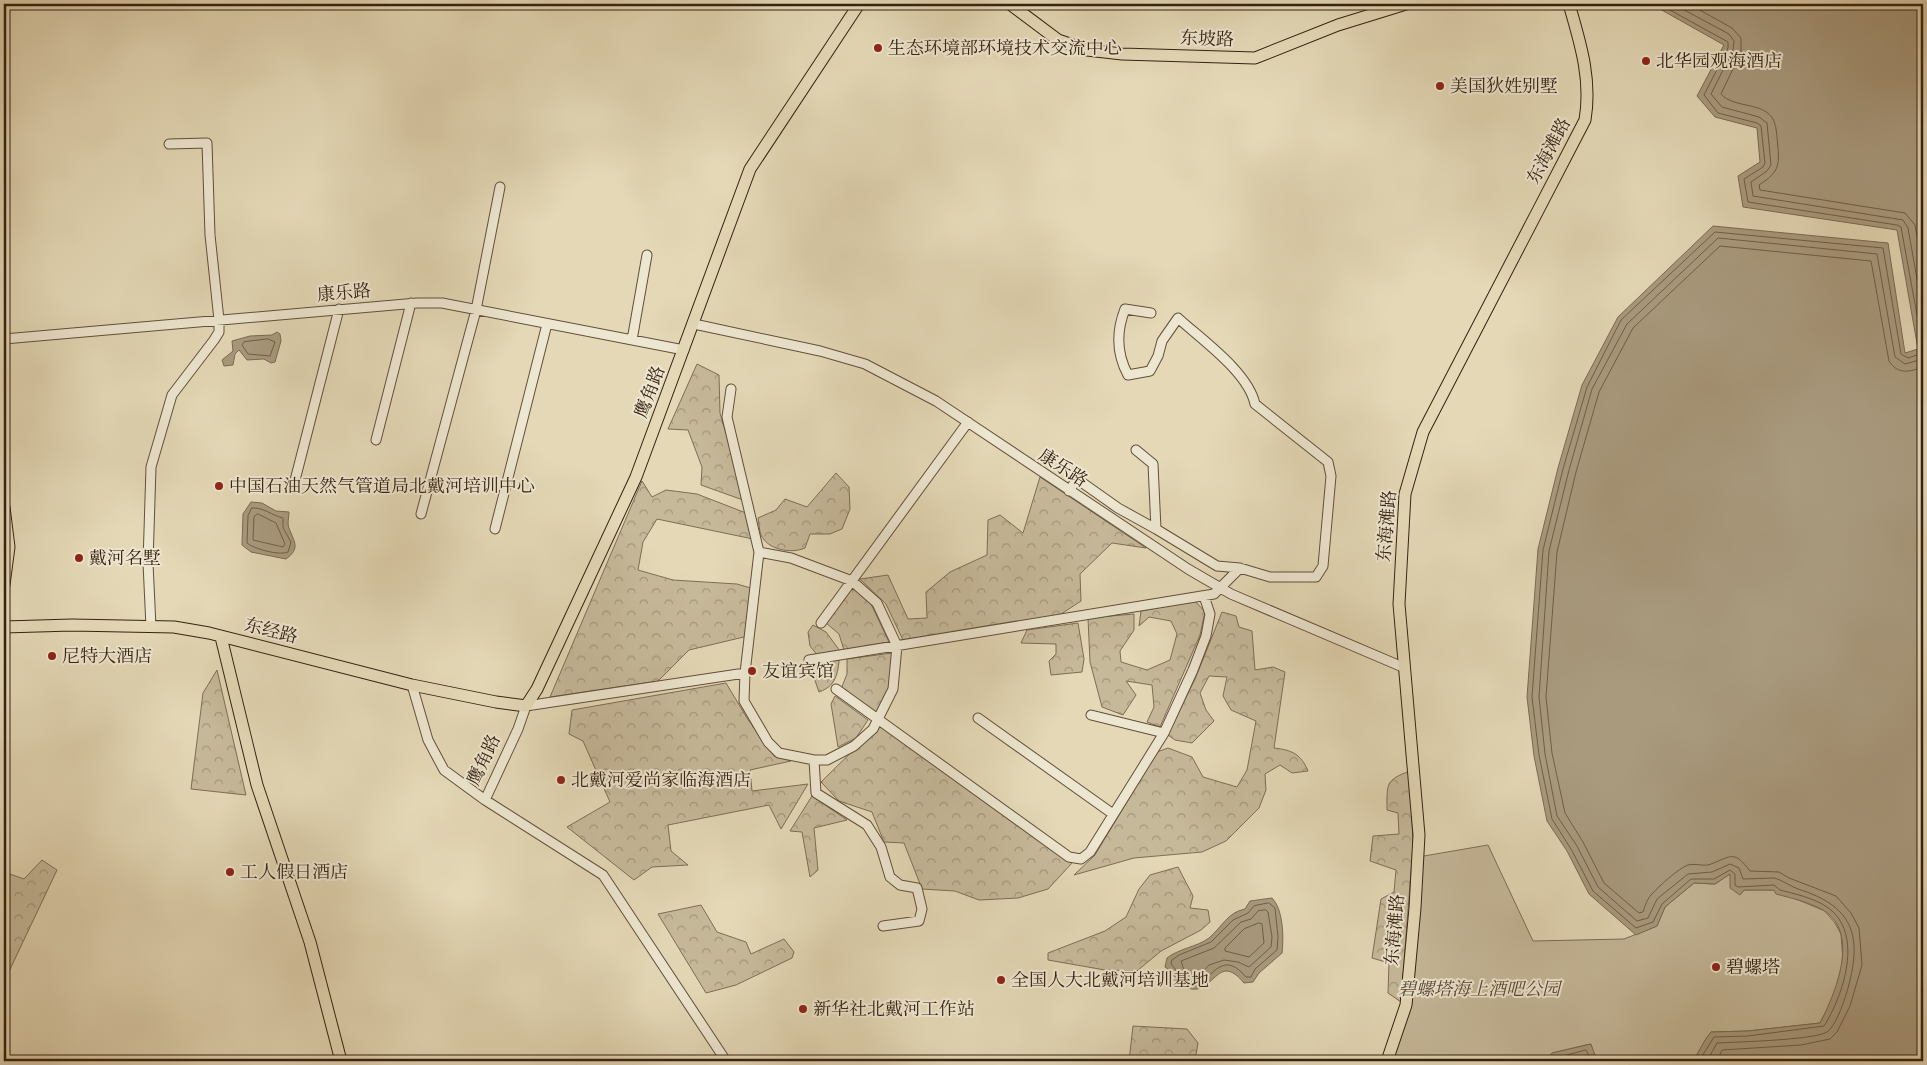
<svg xmlns="http://www.w3.org/2000/svg" width="1927" height="1065" viewBox="0 0 1927 1065" font-family="'IM FELL French Canon','Noto Serif SC',serif">
<defs>
<pattern id="forest-crowns" width="20" height="18" patternUnits="userSpaceOnUse" patternTransform="scale(1.25)"><rect width="20" height="18" fill="#c6b99a"/><path d="M2 6a3 3 0 1 1 6 0M12 15a3 3 0 1 1 6 0" fill="none" stroke="#a2967c"/></pattern>
</defs>
<rect width="100%" height="100%" fill="#e4d8b6"/>
<filter id="stains"><feTurbulence type="fractalNoise" baseFrequency=".004" numOctaves="4"/><feColorMatrix values="0 0 0 0 .2 0 0 0 0 .09 0 0 0 0 .02 0 0 0 .5 -.17"/></filter>
<radialGradient id="worn" r=".72"><stop offset=".6" stop-color="#630" stop-opacity="0"/><stop offset="1" stop-color="#630" stop-opacity=".3"/></radialGradient>
<path fill="url(#forest-crowns)" stroke="#7e6d56" d="M697,364L719,375L720,413L739,478L743,500L701,485L702,467L688,430L668,429Z
M836,473L849,487L850,509L842,529L830,534H810L805,548C791,554 768,550 761,535C759,530 759,523 758,518L776,510L785,499L807,507Z
M1040,477L1146,548L1112,543L1080,574L1081,601L1058,616L903,640L886,604L860,579L888,575L908,619L927,618L926,592L950,572L987,555L988,520L1000,515L1023,533Z
M642,481L652,497L666,490L697,494L746,513L753,539L657,519L643,542L638,570L673,580L737,584L754,589L748,636L689,650L658,681L550,697Z
M854,585L871,604L889,642L844,650L839,634L826,623Z
M1195,601L1205,612L1200,635L1160,727L1147,722L1154,707L1152,685L1126,681L1136,695L1123,715L1102,707L1090,662L1088,618L1134,614V630L1120,651L1121,662L1147,670L1170,660L1177,634L1171,621L1149,617L1139,626L1141,611Z
M1222,612L1236,616L1239,627L1252,631L1255,670L1273,667L1285,672L1274,748C1292,750 1301,754 1308,771L1292,773L1280,765L1265,774L1266,790L1259,808L1226,841L1202,852L1134,858L1074,875L1095,855L1157,752L1168,748L1192,757L1203,777L1237,787L1247,770L1256,721L1231,710L1223,696L1227,677L1209,676L1200,693L1206,710L1214,721L1192,743L1175,740L1168,735L1195,679Z
M1078,623L1084,659L1082,672L1051,675L1049,661L1056,654V644L1021,643L1027,630Z
M813,625L826,632L840,651C838,669 839,685 819,692L812,672L818,656L810,646L808,632Z
M892,653L889,691L876,714L841,689L847,674V659Z
M217,670L246,795L191,789L203,693Z
M726,683L747,718L774,756L791,761L750,770L752,791L808,784L781,829L769,805L668,825L671,851L688,865L652,867L634,880L567,827L610,802L583,741L569,734L572,710Z
M835,696L868,720L856,738L838,747L831,704Z
M879,725L1072,863L1048,889L1018,898L979,900L955,891L922,889L904,843L884,842L872,812L839,801L821,782Z
M1410,771L1413,845L1401,1002L1388,993L1389,963L1372,958L1381,899L1394,892L1396,870L1370,861L1373,836L1399,834L1398,813L1387,810C1387,784 1385,780 1410,771Z
M812,796L847,820L814,828L818,870L810,877L802,832L790,831Z
M42,860L57,870L4,982V872L24,879Z
M1178,867L1193,896L1190,908L1208,910L1210,922L1201,930L1161,951L1137,971L1105,970L1048,960V953L1105,931L1126,917L1139,889L1150,875Z
M701,905L717,932L746,942L751,954L784,939L794,952L792,958L736,985L706,993L658,914Z
M1133,1026L1187,1029L1198,1043L1195,1061H1129Z"/>
<path fill="#c6b99a" stroke="#7e6d56" d="M1488,845L1533,941L1624,939L1657,926L1665,907L1694,883L1715,884L1730,874L1740,895L1744,890H1774L1825,911L1835,923L1841,934L1843,962L1833,998L1820,1023L1748,1031L1711,1032C1703,1041 1700,1052 1692,1061H1597L1590,1044L1552,1053L1544,1061H1386L1407,988L1418,857Z"/>
<path fill="#a99a7e" stroke="#7b6a52" d="M1651,4H1923V1061H1692C1700,1052 1703,1041 1711,1032L1748,1031L1820,1023C1835,994 1861,933 1823,910C1809,902 1791,898 1776,894L1774,890H1744L1740,895L1730,888V874L1715,884L1694,883L1665,907L1657,926L1636,935L1589,894L1567,851L1547,821L1534,756L1527,697L1538,549L1558,468L1582,385L1618,317L1713,226L1888,243L1905,353L1918,349L1897,230L1743,207L1738,176L1760,162L1757,128L1715,117L1697,96L1724,45Z
M277,332L280,334L281,341L275,362L271,363L264,359L247,360L239,350L235,354L233,365L224,366L222,360L233,351L232,341L250,336L272,335Z
M251,502L262,503L276,511L289,512C289,517 287,523 289,528C294,542 301,548 286,559L251,552L242,545L243,514Z
M1272,898C1283,909 1284,936 1282,953L1259,973L1253,982L1244,983C1217,950 1214,997 1188,988C1176,983 1175,973 1165,967L1167,958C1180,948 1197,947 1209,938C1222,927 1228,912 1245,909L1250,901Z
M1591,1044L1597,1061H1544L1552,1053Z"/>
<g fill="none" stroke-linecap="round" stroke-linejoin="round">
<path stroke="#705e48" stroke-width="1" d="M1659,4L1728,42V48L1704,95L1718,113L1757,123L1761,126L1765,163L1763,167L1744,179L1748,202L1897,225L1901,227L1923,348L1920,354L1908,358L1901,354L1883,248L1715,232L1621,320L1587,387L1563,469L1543,550L1532,697L1539,755L1552,819L1571,849L1593,891L1636,928L1653,922L1662,904L1691,879H1714L1730,870L1735,874V885L1738,887L1774,885L1780,890C1795,894 1814,898 1827,907C1865,933 1843,996 1824,1026L1748,1036L1714,1037L1699,1061
M1673,4L1729,34L1734,41L1733,50L1711,94L1722,107L1759,117L1767,123L1771,165L1767,171L1751,182L1753,196L1903,220L1908,228L1923,313
M1689,4L1732,28L1741,38V52L1721,94C1734,109 1765,101 1774,121C1777,129 1777,139 1778,148C1780,168 1776,174 1759,185L1760,190L1905,213L1915,225L1923,270
M268,339L275,342L270,356L248,354L242,345L244,342Z
M252,508C263,507 273,516 283,518V528L291,542L288,552C280,556 254,549 247,543L248,516Z
M258,514L276,523L285,544L283,547L253,540L254,517Z
M1269,903L1275,908L1278,937L1277,950L1255,969L1251,977H1246C1218,944 1210,990 1190,983C1180,980 1178,971 1171,964L1172,960L1179,955L1211,942L1233,920L1248,913L1254,906Z
M1266,910L1268,912L1272,937L1271,947L1249,967L1238,962L1224,960L1209,965L1197,978L1185,973L1181,961L1214,948L1241,922L1251,919L1258,911Z
M1259,923L1262,924L1264,943L1249,957L1225,951V948L1244,929Z
M1551,1061L1555,1058L1586,1050L1592,1061
M1707,1061L1717,1043C1735,1042 1815,1040 1827,1032C1836,1026 1845,999 1848,988C1863,934 1852,906 1798,889C1790,886 1780,879 1774,878C1764,878 1753,879 1743,879L1739,868L1730,864L1712,872L1688,874L1657,899L1648,918L1637,921L1598,887L1577,846L1557,816L1545,754L1539,697L1549,551L1569,470L1592,389L1627,324L1718,238L1877,254L1895,357L1905,364L1923,359
M1717,1061L1722,1050L1801,1045L1830,1039L1837,1032L1850,1006L1862,965L1859,928L1851,913L1836,896L1789,878L1779,872L1750,871C1734,850 1732,856 1711,864C1704,867 1696,863 1688,865C1679,868 1658,887 1652,894C1647,899 1645,906 1643,912L1639,913L1604,883L1583,842L1565,813L1552,753L1546,697L1557,552L1576,472L1599,392L1633,328L1720,246L1871,261L1889,361C1898,375 1910,372 1923,367"/>
<defs>
<path id="minor" d="M694,324L820,351L865,364L936,401L1188,569L1231,594L1405,668
M4,339L417,303H442L684,350
M632,340L647,255
M731,389L727,417L759,552L745,673L744,701L768,742L779,753L814,760H827L854,746L873,729L893,689L897,646L877,603L852,581L791,558L759,552
M376,440L411,303
M1136,450L1153,464L1156,529L1217,566L1240,568
M293,488L339,309
M1069,491L1077,479L1118,508L1156,529
M421,514L476,310L500,187
M495,529L547,324
M821,623L968,422
M151,627L148,563L151,467L172,395L214,340L219,332V320L210,235L207,143L169,144
M809,660L1214,594L1240,568L1270,577H1316L1323,566L1331,476L1328,462L1255,404C1248,372 1202,340 1178,318L1162,341L1158,356L1150,371L1128,375C1116,353 1116,332 1125,309L1151,313
M412,685L428,740L444,770L485,800L603,875L726,1061
M836,689L1069,857L1081,859L1090,852L1164,733L1193,670L1206,636L1210,614L1204,596
M1091,715L1164,733
M978,718L1113,814
M814,760L816,793L867,825L881,847L890,877L900,885L917,888L922,909L919,921L883,926
M485,800L518,729L526,706L745,673"/>
<path id="major" d="M1010,4L1058,40L1087,50L1122,54L1255,58L1338,25L1406,4
M4,507L9,547L4,585
M4,627L72,625L174,627L209,633L412,685L496,702L526,706L537,689L636,477L750,169L859,4
M221,637L257,785L310,942L341,1061
M1387,1061L1406,1005L1415,908L1419,835L1399,604L1405,494L1423,432L1585,120C1592,79 1580,42 1569,4"/>
</defs>
<use href="#minor" stroke="#624f3a" stroke-width="11"/>
<use href="#major" stroke="#362111" stroke-width="13"/>
<use href="#minor" stroke="#ede6d0" stroke-width="9"/>
<use href="#major" stroke="#e4d8b6" stroke-width="11"/>
</g>
<g fill="#8f2418" stroke="#ede6d0" stroke-width="2">
<circle cx="878" cy="48" r="5"/>
<circle cx="1646" cy="61" r="5"/>
<circle cx="1440" cy="86" r="5"/>
<circle cx="219" cy="486" r="5"/>
<circle cx="79" cy="558" r="5"/>
<circle cx="52" cy="656" r="5"/>
<circle cx="752" cy="671" r="5"/>
<circle cx="561" cy="780" r="5"/>
<circle cx="230" cy="872" r="5"/>
<circle cx="1716" cy="967" r="5"/>
<circle cx="1001" cy="980" r="5"/>
<circle cx="803" cy="1009" r="5"/>
</g>
<g text-anchor="middle" dominant-baseline="central" stroke-width="4" stroke-linejoin="round" paint-order="stroke">
<g font-size="18" fill="#362111" stroke="#ede6d0">
<text transform="translate(1207 39) rotate(2)">东坡路</text>
<text transform="translate(1549 151) rotate(-62)">东海滩路</text>
<text transform="translate(344 293) rotate(-5)">康乐路</text>
<text transform="translate(650 392) rotate(-69)">鹰角路</text>
<text transform="translate(1063 468) rotate(33)">康乐路</text>
<text transform="translate(1387 526) rotate(-85)">东海滩路</text>
<text transform="translate(271 631) rotate(14)">东经路</text>
<text transform="translate(484 760) rotate(-65)">鹰角路</text>
<text transform="translate(1395 930) rotate(-85)">东海滩路</text>
</g>
<g font-size="18" fill="#362111" stroke="#ede6d0" text-anchor="start">
<text x="888" y="48">生态环境部环境技术交流中心</text>
<text x="1656" y="61">北华园观海酒店</text>
<text x="1450" y="86">美国狄姓别墅</text>
<text x="229" y="486">中国石油天然气管道局北戴河培训中心</text>
<text x="89" y="558">戴河名墅</text>
<text x="62" y="656">尼特大酒店</text>
<text x="762" y="671">友谊宾馆</text>
<text x="571" y="780">北戴河爱尚家临海酒店</text>
<text x="240" y="872">工人假日酒店</text>
<text x="1726" y="967">碧螺塔</text>
<text x="1011" y="980">全国人大北戴河培训基地</text>
<text x="813" y="1009">新华社北戴河工作站</text>
</g>
<g font-size="18" font-style="italic" fill="#5a4733" stroke="#ede6d0">
<text x="1479" y="989">碧螺塔海上酒吧公园</text>
</g>
</g>
<rect width="1927" height="1065" fill="none" stroke="#e4d8b6" stroke-width="20"/>
<rect x="5" y="5" width="1917" height="1055" fill="none" stroke="#362111" stroke-width="2.5"/>
<rect x="10" y="10" width="1907" height="1045" fill="none" stroke="#362111"/>
<rect width="100%" height="100%" filter="url(#stains)"/>
<rect width="100%" height="100%" fill="url(#worn)"/>
</svg>
